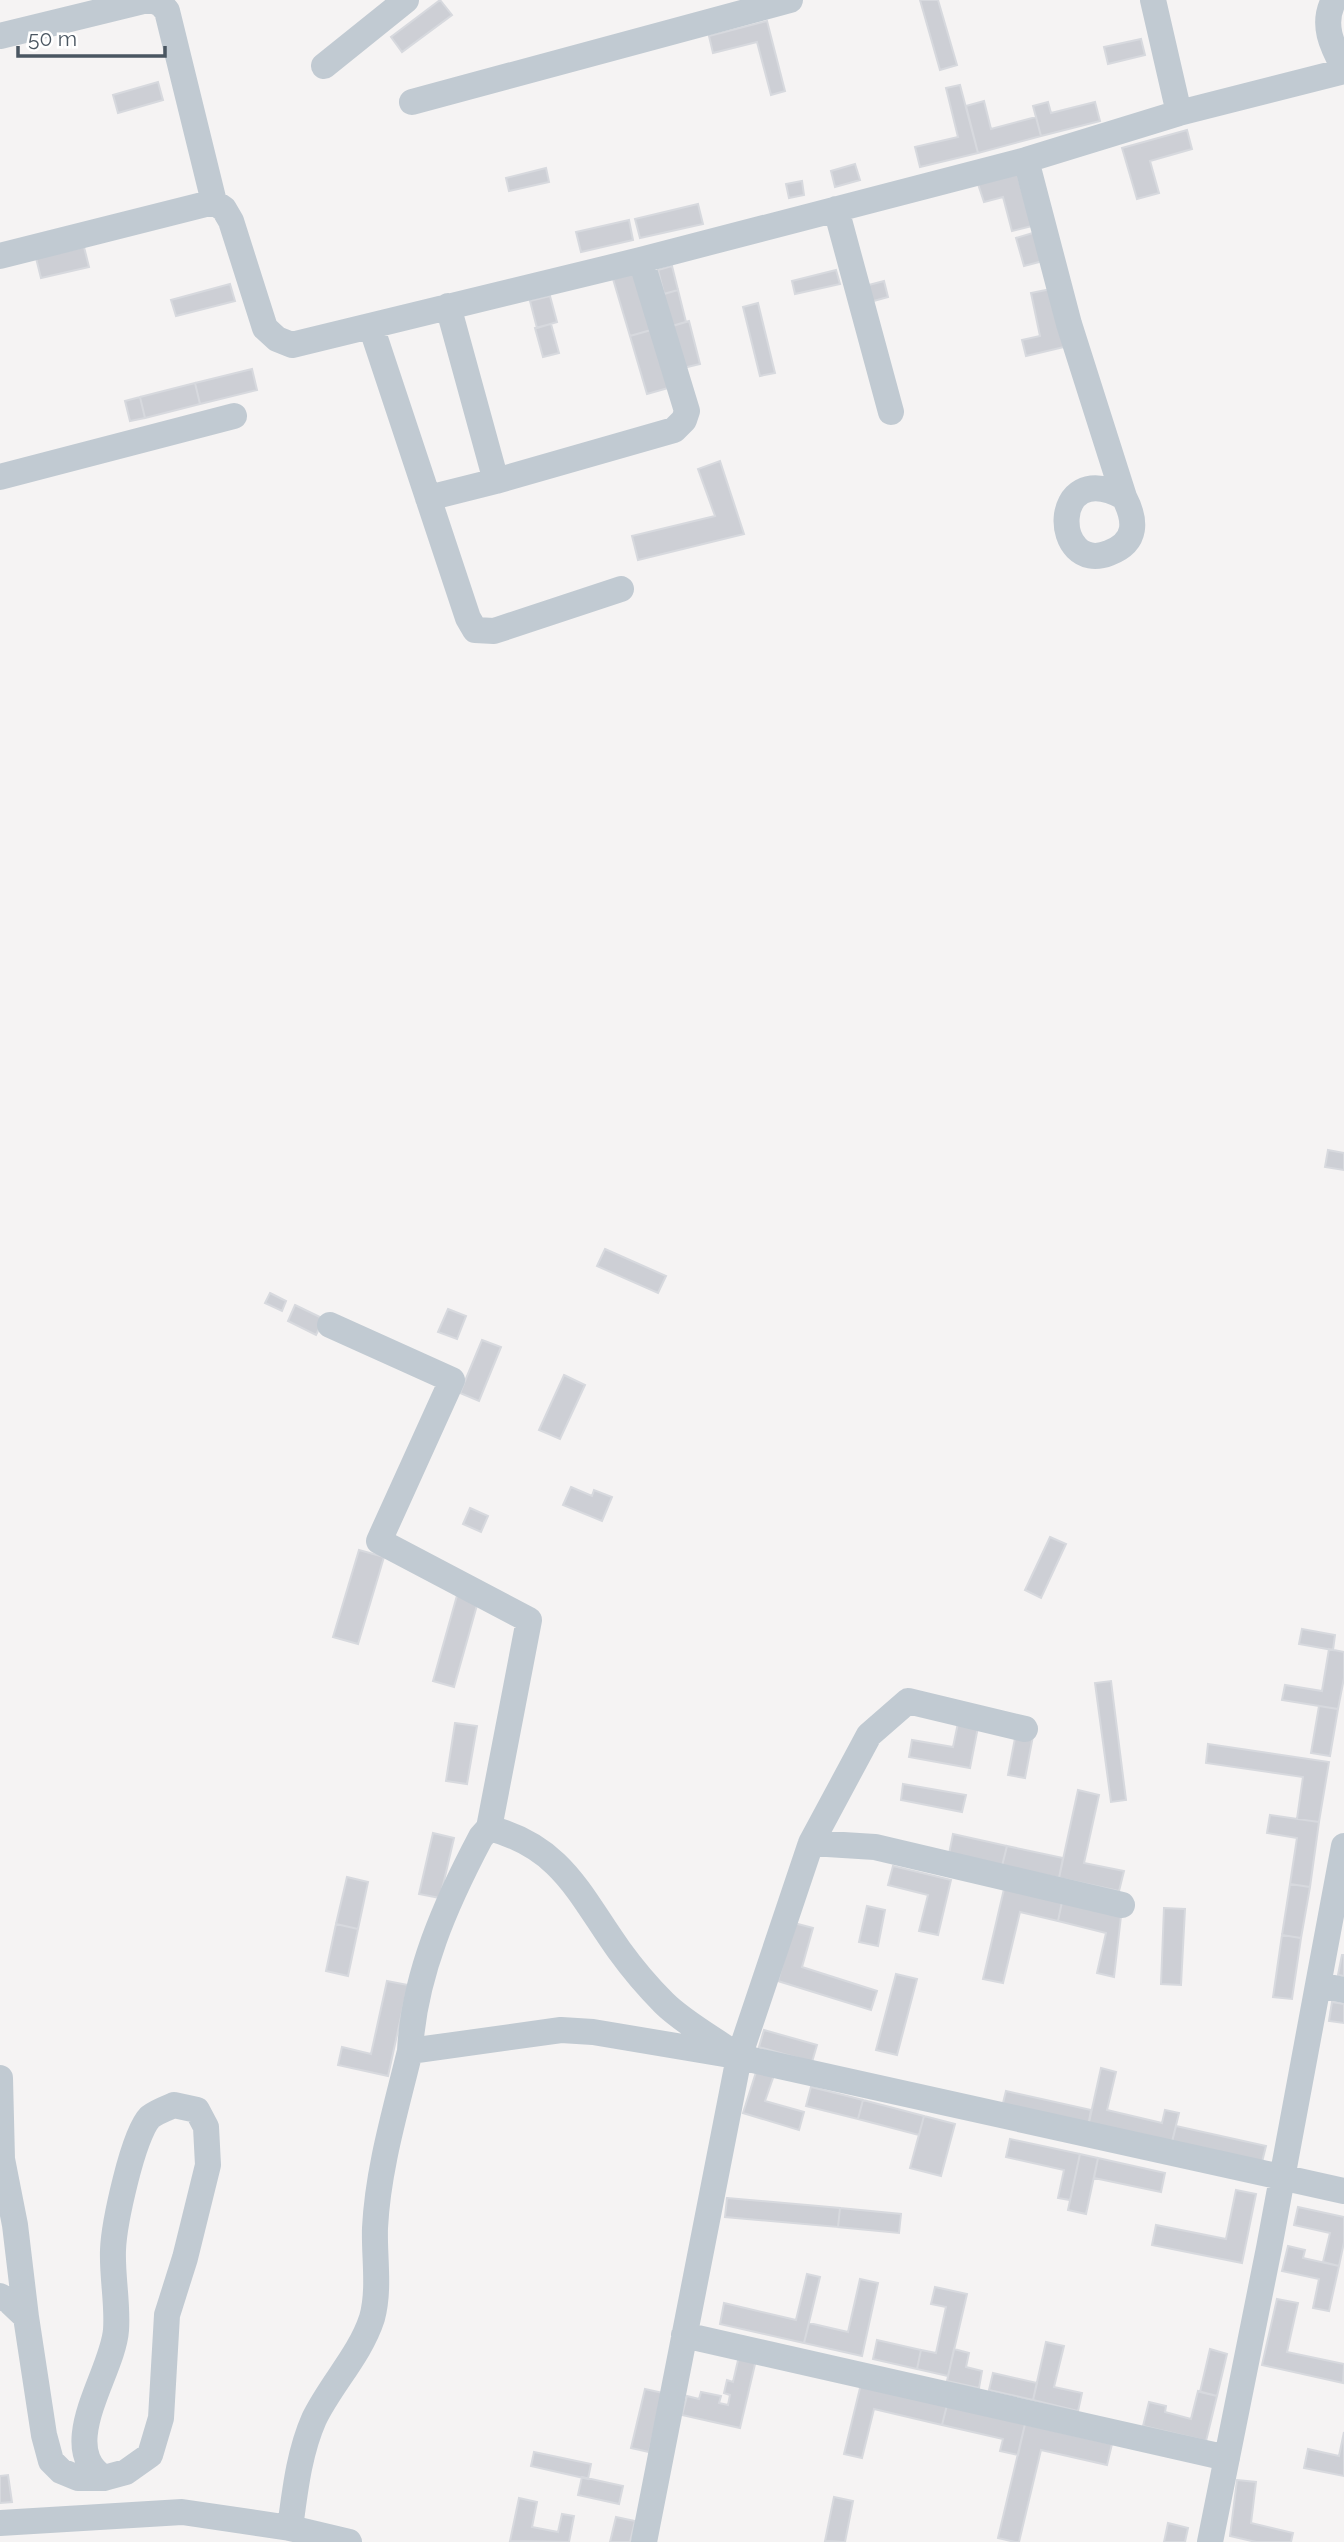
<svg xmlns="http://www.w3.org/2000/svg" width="1344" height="2542" viewBox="0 0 1344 2542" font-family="Raleway,sans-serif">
<rect width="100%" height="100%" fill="#f5f3f3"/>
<path fill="#cdcfd5" stroke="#d7d9de" stroke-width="2" d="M440,0L452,15L402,52L391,37Z
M920,0H938L957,65L940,70Z
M767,21L785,91L771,95L757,42L713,53L709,36Z
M1141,39L1145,55L1108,64L1104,47Z
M158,82L163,100L118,113L113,95Z
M960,85L978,153L920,167L915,147L958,137L946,88Z
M984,101L991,129L1036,117L1041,136L978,153L966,106Z
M1048,102L1051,113L1095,102L1100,121L1041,136L1033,106Z
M1187,130L1192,149L1150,161L1159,193L1137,199L1122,148Z
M855,164L860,180L835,187L831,171Z
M546,168L549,182L509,191L506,178Z
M1017,173L1032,226L1012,231L1003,197L984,202L978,184Z
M802,181L804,195L789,198L786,184Z
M698,204L703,224L640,238L635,219Z
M629,220L633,240L581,252L576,232Z
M1036,232L1043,261L1024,266L1016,238Z
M84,247L89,267L41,278L36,258Z
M672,266L678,290L664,294L658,270Z
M836,270L840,284L795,294L792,281Z
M634,273L651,330L630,336L613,279Z
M884,281L888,297L870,302L865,286Z
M230,284L235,301L176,316L171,300Z
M1051,289L1064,347L1026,356L1022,340L1040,336L1031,293Z
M678,290L686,322L669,327L660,295Z
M550,296L557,322L537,328L530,301Z
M758,303L775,373L760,376L743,307Z
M689,321L700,364L683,368L672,326Z
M551,324L559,353L543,357L535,328Z
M651,330L668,388L647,394L630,336Z
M252,369L257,390L200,404L195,383Z
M195,383L200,404L145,418L140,397Z
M140,397L145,418L130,421L125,401Z
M720,461L744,534L638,560L632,536L715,516L698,469Z
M1328,1150L1344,1153V1170L1325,1167Z
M605,1249L666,1276L658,1293L597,1266Z
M270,1293L286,1301L282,1311L265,1303Z
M295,1305L324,1319L316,1335L288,1321Z
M448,1309L466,1316L457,1339L438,1332Z
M482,1340L501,1347L479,1401L460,1393Z
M564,1375L585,1385L560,1439L539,1430Z
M571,1487L592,1496L594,1490L612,1497L602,1521L563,1505Z
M470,1508L488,1516L481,1532L463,1524Z
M1050,1537L1066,1544L1041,1598L1025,1590Z
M359,1550L384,1557L358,1644L333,1637Z
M458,1592L479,1598L454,1687L433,1681Z
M1302,1629L1335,1635L1333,1650L1299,1644Z
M1329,1649L1344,1652V1678L1338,1709L1282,1700L1285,1685L1322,1691Z
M1111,1681L1126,1800L1111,1802L1095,1683Z
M1319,1706L1338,1709L1330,1756L1311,1753Z
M455,1723L477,1726L467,1784L446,1781Z
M958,1723L978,1727L970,1768L909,1757L912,1740L953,1747Z
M1016,1733L1033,1736L1025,1778L1008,1775Z
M1208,1744L1329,1762L1319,1822L1297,1819L1303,1777L1206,1763Z
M903,1784L966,1795L962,1812L901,1800Z
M1078,1790L1099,1795L1084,1863L1124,1871L1119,1891L1059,1878Z
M1270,1815L1319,1822L1310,1887L1290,1884L1297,1838L1267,1833Z
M433,1833L454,1838L440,1898L419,1894Z
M953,1834L1007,1846L1002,1866L949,1854Z
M1007,1846L1063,1858L1059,1878L1002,1866Z
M893,1866L951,1880L938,1935L919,1931L928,1895L888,1885Z
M347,1877L368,1882L358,1929L336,1924Z
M1290,1884L1310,1887L1301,1938L1282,1935Z
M1004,1889L1062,1902L1058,1921L1020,1912L1003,1983L983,1979Z
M1062,1902L1121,1916L1114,1977L1097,1973L1106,1933L1058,1921Z
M867,1906L885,1910L878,1946L859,1942Z
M1164,1908L1185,1909L1181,1985L1161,1984Z
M794,1923L813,1928L802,1967L877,1991L871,2010L778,1981Z
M336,1924L358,1929L348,1976L326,1971Z
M1282,1935L1301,1938L1292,1999L1273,1997Z
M1342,1955H1344V1976L1338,1975Z
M896,1974L917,1979L897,2055L876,2050Z
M387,1981L408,1985L388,2076L338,2065L342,2047L371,2054Z
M1332,2002L1344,2004V2023L1329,2021Z
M764,2030L817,2045L812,2062L759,2047Z
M1101,2068L1116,2072L1107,2110L1162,2123L1165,2110L1179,2113L1171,2146L1088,2127Z
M757,2069L774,2075L765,2101L804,2112L799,2130L743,2113Z
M811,2087L863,2100L858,2119L806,2106Z
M1006,2091L1091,2110L1088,2127L1002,2107Z
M863,2100L924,2116L919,2135L858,2119Z
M924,2116L955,2124L941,2176L910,2168Z
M1176,2126L1266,2146L1261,2166L1171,2146Z
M1010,2139L1080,2154L1070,2200L1058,2198L1064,2170L1006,2157Z
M1080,2154L1098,2158L1086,2214L1068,2210Z
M1098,2158L1165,2173L1161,2192L1094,2178Z
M1236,2190L1256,2194L1242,2263L1152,2245L1156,2225L1226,2239Z
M727,2198L840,2208L838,2227L725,2217Z
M1298,2207L1344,2217V2242L1339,2266L1323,2262L1330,2233L1294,2225Z
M840,2208L901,2214L899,2233L838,2227Z
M1288,2246L1305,2250L1303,2258L1339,2266L1329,2311L1313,2308L1319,2279L1282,2271Z
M807,2274L820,2277L804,2343L720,2324L724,2303L796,2320Z
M860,2279L878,2283L862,2356L804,2343L809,2323L848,2332Z
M935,2287L967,2294L948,2376L917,2369L921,2350L936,2353L946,2307L931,2304Z
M1277,2299L1298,2303L1287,2352L1344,2364L1343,2383L1262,2365Z
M877,2340L921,2350L917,2369L873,2359Z
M1046,2342L1064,2346L1054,2387L1082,2393L1078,2411L1033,2400Z
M954,2349L969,2353L966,2367L982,2371L979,2388L947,2381Z
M1210,2349L1227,2354L1217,2396L1200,2392Z
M739,2356L756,2360L740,2428L682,2415L687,2396L699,2399L701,2392L721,2396L719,2403L728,2405L730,2395L724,2393L727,2380L733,2382Z
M993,2373L1037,2383L1033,2400L989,2390Z
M861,2384L947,2405L942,2425L874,2409L862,2458L844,2454Z
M645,2389L663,2393L649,2452L631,2448Z
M1198,2391L1217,2396L1206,2441L1143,2426L1149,2402L1166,2406L1165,2412L1191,2419Z
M947,2405L1025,2424L1018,2455L1000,2451L1003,2439L942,2425Z
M1025,2424L1112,2444L1107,2465L1041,2450L1019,2542H1015L998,2538Z
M1344,2432V2476L1304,2468L1308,2449L1339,2456Z
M534,2452L591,2464L588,2479L531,2466Z
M8,2475L12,2502L0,2503V2476Z
M582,2477L623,2486L619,2504L578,2495Z
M1237,2480L1256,2482L1251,2523L1293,2533L1291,2542H1256L1230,2536Z
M834,2497L853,2501L845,2542L825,2541Z
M519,2498L537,2502L532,2527L558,2532L562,2514L574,2516L569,2542L510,2541Z
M616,2517L635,2521L630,2542H610Z
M1168,2523L1188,2528L1185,2542H1164Z"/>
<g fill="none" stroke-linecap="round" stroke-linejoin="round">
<path stroke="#c1cad2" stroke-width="26" d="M151,0L161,4L167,11L214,202
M1153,0L1179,113L1344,71
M1334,0C1321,24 1332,46 1344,68
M0,36L147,0
M324,66L406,0
M412,102L790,0
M1026,160L1069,324L1124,497C1136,520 1138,542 1109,553C1052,576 1048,456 1124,497
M836,209L891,412
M0,256L214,202L224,209L231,221L265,328L277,339L292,345L641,260L1026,160L1179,113
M448,306L496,481L674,430L684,420L687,411L641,260
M371,326L468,618L475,630L494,631L621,589
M0,477L234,416
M428,498L496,481
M330,1325L452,1380L379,1541L529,1620L489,1828C562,1847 579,1894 619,1950C632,1968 648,1987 664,2003C684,2023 716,2040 739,2057
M811,1843L869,1735L908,1701L1025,1729
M1344,1846L1318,1985L1344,1990
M410,2051C414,1975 446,1903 481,1837L489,1828
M739,2057L811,1843L875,1847L1122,1905
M0,2078L2,2159L15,2225L26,2317
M0,2296L9,2301L26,2317L44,2435L51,2461L61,2471L78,2478H104L126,2472L150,2455L161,2418L167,2315L185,2258L208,2165L206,2127L197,2110L174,2105C167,2108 156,2112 150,2117C133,2134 114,2224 113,2250C112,2277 118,2304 116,2330C113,2373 55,2447 104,2478
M684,2335L1227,2458
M0,2523L182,2512L290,2528L349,2542
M290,2528C295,2491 299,2453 314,2419C331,2384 360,2355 372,2318C380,2289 374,2257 375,2228C378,2168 396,2109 410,2051L561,2030L593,2032L730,2055
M644,2542L739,2057L1344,2191
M1210,2542L1269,2248L1318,1985"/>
</g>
<path d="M18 46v10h147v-10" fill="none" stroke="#4a5661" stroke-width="3.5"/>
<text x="28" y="46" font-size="21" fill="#4a5661" stroke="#ffffff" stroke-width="5" paint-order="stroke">50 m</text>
</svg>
